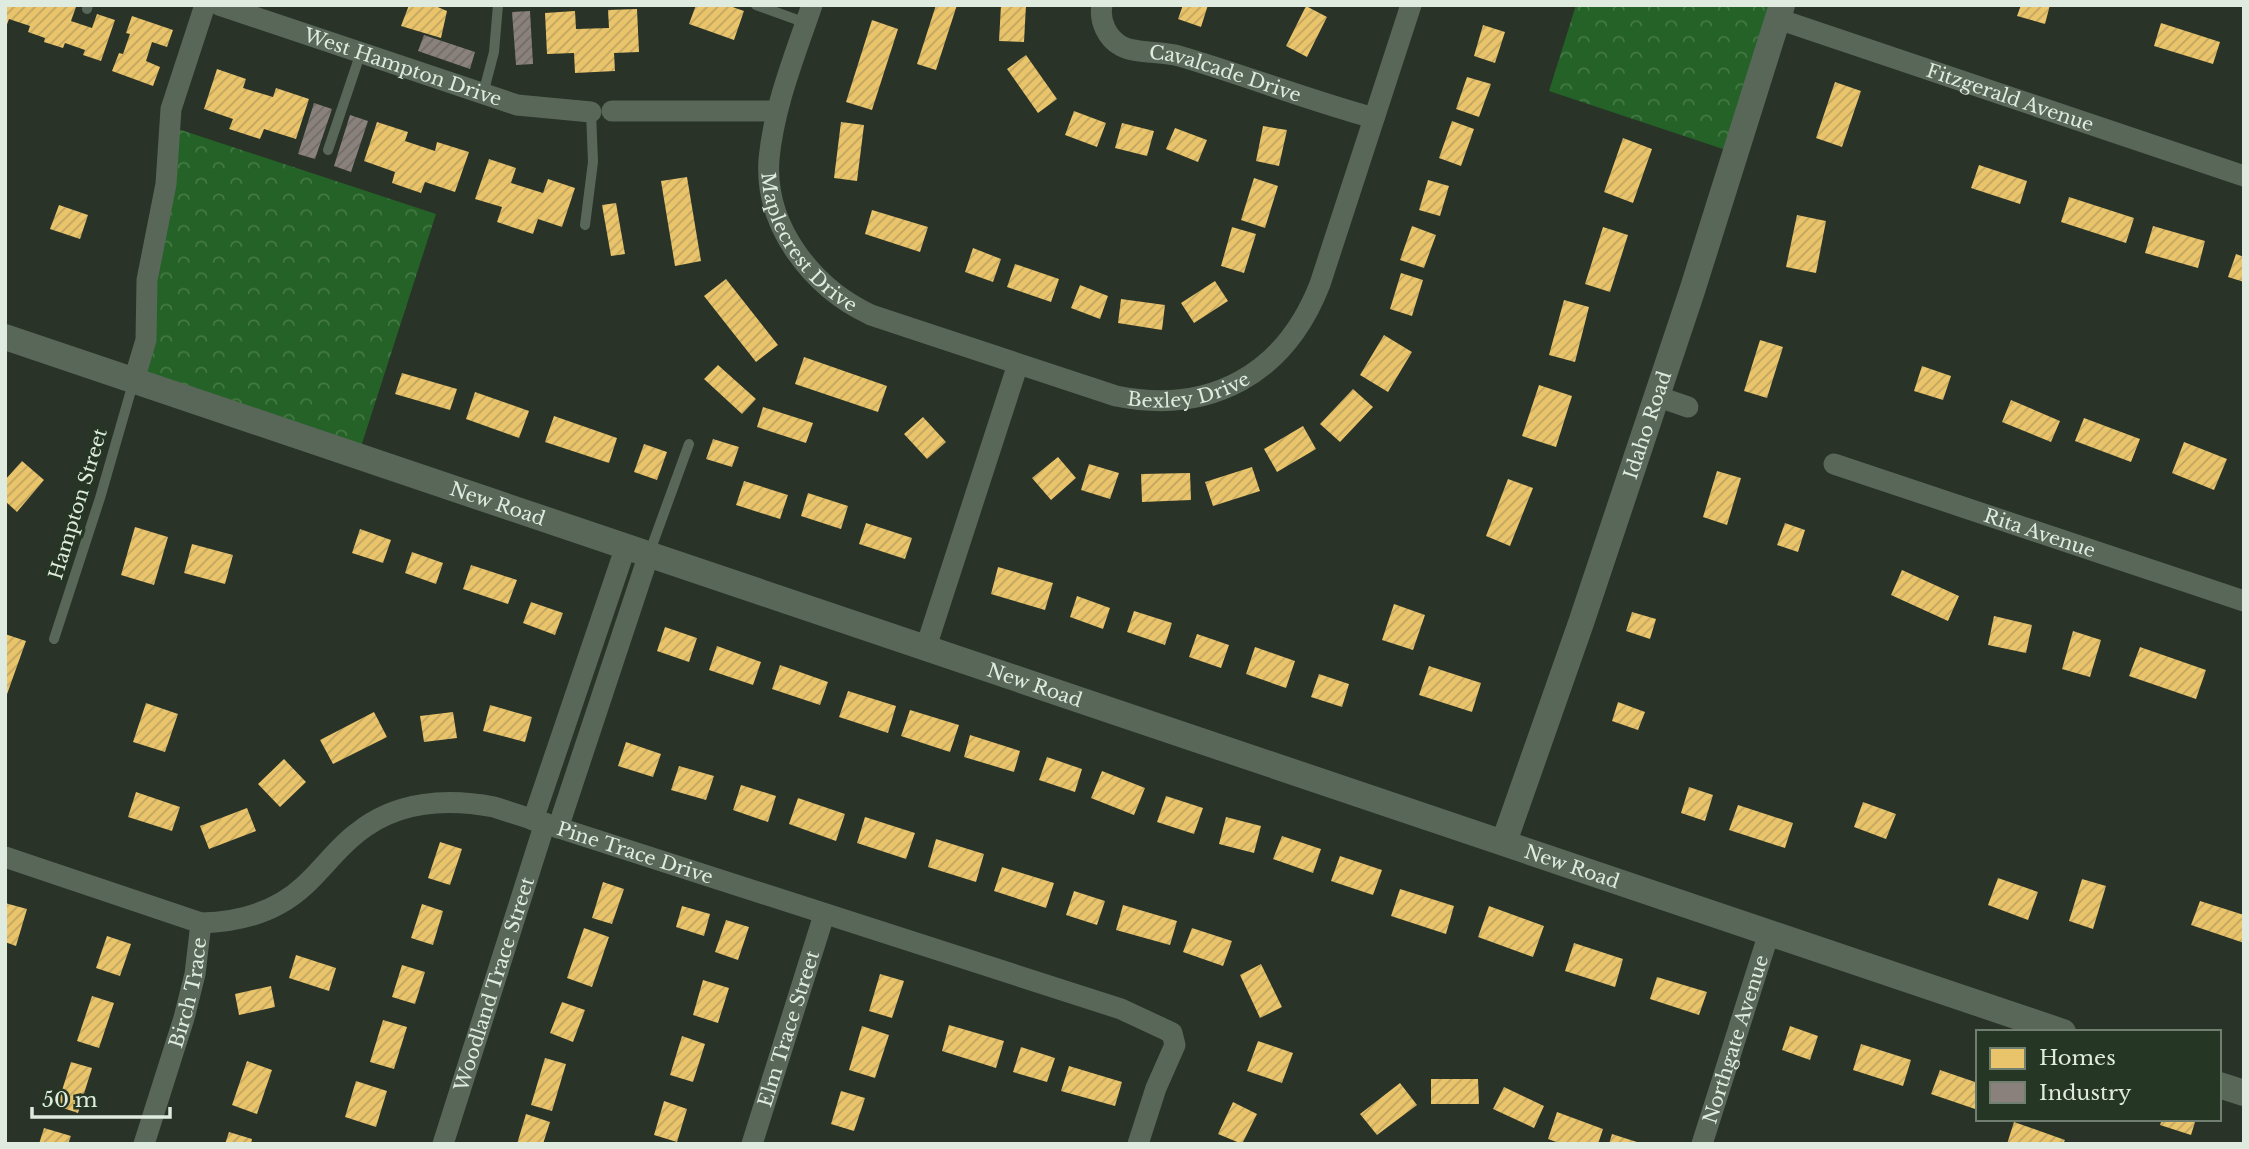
<svg xmlns="http://www.w3.org/2000/svg" width="2249" height="1149" viewBox="0 0 2249 1149" font-family="'Libre Baskerville',serif">
<defs>
<pattern id="forest-crowns" width="20" height="18" patternUnits="userSpaceOnUse" patternTransform="scale(1.75)"><rect width="20" height="18" fill="#256227"/><path d="M2 6a3 3 0 1 1 6 0M12 15a3 3 0 1 1 6 0" fill="none" stroke="#447946"/></pattern>
<pattern id="homes-hatch" width="6" height="6" patternUnits="userSpaceOnUse" patternTransform="scale(1.75)"><rect width="6" height="6" fill="#e9c46a"/><path d="M-1 1l2-2M0 6l6-6M5 7l2-2" fill="none" stroke="#c0a460"/></pattern>
<pattern id="industry-hatch" width="6" height="6" patternUnits="userSpaceOnUse" patternTransform="scale(1.75)"><rect width="6" height="6" fill="#8a817c"/><path d="M-1 1l2-2M0 6l6-6M5 7l2-2" fill="none" stroke="#716c68"/></pattern>
</defs>
<rect width="100%" height="100%" fill="#293328"/>
<path fill="url(#forest-crowns)" d="M1576,5H1782L1735,153L1549,91Z
M169,126L436,214L358,456L134,380Z"/>
<path fill="url(#homes-hatch)" d="M5,5H70L76,7L71,21L92,28L97,14L115,20L101,61L83,55L85,50L65,43L63,48L44,42L45,38L28,32L30,26L9,19L5,30Z
M409,5H433L447,11L441,38L401,26Z
M696,5H727L744,11L734,40L689,24Z
M936,5H957L936,70L917,64Z
M1001,5H1026L1024,42L999,41Z
M1183,5H1208L1201,27L1178,19Z
M2021,5H2050L2045,24L2017,16Z
M1306,6L1327,17L1307,57L1286,46Z
M637,9L639,52L614,53L615,71L575,73L574,53L547,54L545,13L575,11L576,29L609,28L608,10Z
M132,16L173,30L167,47L152,42L146,61L160,67L153,86L112,71L119,53L123,54L130,34L126,33Z
M872,20L898,29L872,110L846,102Z
M2161,23L2220,42L2213,64L2154,46Z
M1483,25L1505,32L1495,63L1474,56Z
M1026,55L1057,99L1038,113L1007,69Z
M217,69L246,79L243,88L273,97L276,88L309,99L296,139L264,129L260,139L229,129L233,119L204,109Z
M1467,77L1491,84L1479,117L1456,109Z
M1835,82L1861,91L1842,147L1816,138Z
M1074,111L1106,123L1097,147L1065,135Z
M1452,121L1474,129L1461,166L1439,158Z
M377,122L408,132L405,141L435,151L437,142L469,152L455,192L425,182L421,193L392,183L395,172L364,161Z
M841,122L864,125L857,181L834,178Z
M1122,123L1154,131L1147,156L1115,148Z
M1263,126L1287,130L1279,166L1256,161Z
M1175,128L1207,140L1198,162L1166,149Z
M1623,138L1652,149L1633,203L1604,192Z
M489,159L516,168L511,183L543,193L548,179L575,188L562,227L538,219L533,234L497,222L502,207L475,199Z
M1979,165L2027,181L2020,204L1971,188Z
M687,177L701,261L675,266L661,181Z
M1254,178L1278,186L1265,228L1241,220Z
M1428,180L1449,186L1440,216L1419,210Z
M2069,197L2134,218L2126,243L2061,222Z
M616,203L625,254L611,256L602,205Z
M59,205L88,215L80,239L50,229Z
M872,210L928,227L920,252L865,234Z
M1797,215L1826,221L1816,273L1786,267Z
M1412,226L1436,235L1424,268L1400,260Z
M2153,226L2205,241L2198,268L2145,253Z
M1232,227L1256,234L1244,273L1221,266Z
M1603,227L1628,235L1610,292L1585,284Z
M973,248L1001,259L993,282L965,272Z
M2236,254L2244,257V282L2228,277Z
M1015,264L1059,279L1051,302L1007,287Z
M1401,273L1423,280L1412,316L1390,309Z
M726,279L778,345L756,362L704,296Z
M1215,281L1228,301L1194,323L1181,303Z
M1080,285L1108,296L1100,319L1071,308Z
M1121,299L1165,305L1162,330L1118,323Z
M1564,300L1589,307L1575,362L1549,355Z
M1384,335L1412,352L1388,392L1360,375Z
M1760,340L1783,347L1767,398L1744,391Z
M804,357L887,386L878,412L795,384Z
M718,365L756,399L742,414L704,379Z
M1922,366L1951,376L1943,400L1914,391Z
M402,373L457,389L450,410L395,394Z
M1539,385L1572,396L1556,447L1522,436Z
M1353,389L1373,407L1340,442L1320,424Z
M475,392L529,411L519,438L466,419Z
M2011,400L2060,421L2051,442L2002,422Z
M763,407L813,423L806,443L757,427Z
M554,416L617,438L609,463L545,442Z
M923,417L946,442L927,459L904,434Z
M2084,418L2140,439L2131,462L2075,441Z
M1303,426L1316,449L1277,472L1264,449Z
M713,439L739,447L732,467L706,459Z
M2184,442L2227,459L2214,490L2172,473Z
M644,444L667,452L657,480L634,472Z
M1058,457L1076,478L1051,500L1032,478Z
M22,461L44,480L17,512L5,501V480Z
M1089,464L1119,473L1110,499L1081,490Z
M1252,467L1260,491L1213,506L1205,482Z
M1717,471L1741,478L1727,525L1703,517Z
M1190,473L1191,500L1142,502L1141,474Z
M1508,479L1533,488L1510,546L1486,536Z
M744,481L788,495L780,519L736,505Z
M808,493L848,506L841,529L801,516Z
M866,523L912,538L905,559L859,544Z
M1785,523L1805,530L1798,552L1777,545Z
M135,527L168,537L154,585L121,575Z
M360,529L391,540L383,563L352,553Z
M192,544L233,555L225,584L184,573Z
M412,552L443,563L436,584L405,573Z
M471,565L517,580L508,604L463,589Z
M998,567L1053,583L1045,610L991,594Z
M1902,570L1959,596L1948,621L1891,595Z
M1077,596L1110,608L1103,629L1070,617Z
M531,602L563,613L555,635L523,623Z
M1394,604L1425,615L1413,650L1382,640Z
M1134,611L1172,623L1165,645L1127,632Z
M1632,612L1656,619L1650,639L1626,631Z
M1994,616L2032,625L2026,653L1988,645Z
M665,627L697,638L689,662L657,651Z
M2073,631L2101,640L2090,677L2062,669Z
M5,634L26,641L6,697H5Z
M1197,634L1229,645L1221,668L1189,657Z
M717,646L761,662L753,685L709,670Z
M1255,647L1295,661L1286,688L1246,674Z
M2140,647L2206,670L2196,699L2129,676Z
M780,665L828,682L820,705L772,689Z
M1429,666L1481,683L1472,712L1419,695Z
M1319,674L1349,684L1342,707L1311,697Z
M848,691L896,706L888,733L839,717Z
M1618,702L1645,712L1638,730L1612,721Z
M146,703L178,714L165,752L133,742Z
M490,705L532,717L525,742L483,731Z
M910,710L959,725L950,752L901,736Z
M374,712L387,737L333,764L320,740Z
M453,712L457,738L424,742L420,716Z
M970,735L1020,751L1014,772L964,757Z
M626,742L661,754L653,777L618,766Z
M1047,757L1082,769L1075,792L1039,780Z
M284,759L306,782L280,807L258,784Z
M679,766L714,776L706,800L671,790Z
M1102,771L1145,788L1134,815L1091,798Z
M741,785L776,796L768,822L733,810Z
M1689,787L1713,795L1705,821L1681,813Z
M136,792L180,807L172,831L128,817Z
M1166,796L1203,808L1194,834L1157,822Z
M798,798L845,814L836,841L789,824Z
M1863,802L1896,814L1886,839L1854,827Z
M1738,805L1793,823L1785,848L1729,830Z
M247,808L256,831L209,849L200,826Z
M865,817L915,833L906,859L857,843Z
M1226,817L1261,826L1254,853L1219,844Z
M1282,836L1321,849L1313,873L1273,859Z
M936,839L984,854L976,882L928,867Z
M440,842L462,849L450,885L428,878Z
M1340,856L1382,870L1373,895L1331,881Z
M1002,867L1054,883L1046,908L994,891Z
M1998,878L2038,892L2028,920L1988,905Z
M2082,879L2106,886L2093,929L2069,921Z
M603,882L624,889L612,924L592,918Z
M1400,889L1454,906L1446,934L1391,916Z
M1074,891L1105,901L1097,925L1066,915Z
M2200,901L2244,915V943L2191,925Z
M5,903L27,909L16,946L5,942Z
M422,904L443,911L433,945L411,938Z
M1123,905L1177,921L1170,945L1116,930Z
M682,906L710,914L704,936L676,927Z
M1489,906L1544,926L1533,957L1478,937Z
M726,920L749,927L738,960L715,952Z
M584,928L609,937L592,987L567,978Z
M1192,928L1232,941L1223,966L1183,952Z
M107,936L131,944L120,976L96,968Z
M1574,943L1623,959L1615,987L1565,971Z
M296,955L336,968L329,991L289,978Z
M1261,964L1282,1007L1260,1018L1240,975Z
M402,965L425,972L415,1004L392,997Z
M880,974L904,981L892,1018L869,1011Z
M1657,977L1707,992L1699,1015L1650,999Z
M703,980L729,988L718,1023L693,1015Z
M271,986L275,1007L239,1015L235,994Z
M92,996L114,1003L99,1048L77,1041Z
M562,1002L585,1010L573,1042L550,1033Z
M383,1020L407,1027L394,1069L370,1062Z
M949,1025L1004,1041L996,1068L942,1051Z
M862,1026L889,1035L875,1078L849,1070Z
M1790,1026L1818,1036L1810,1060L1782,1050Z
M682,1036L705,1044L693,1082L670,1075Z
M1258,1041L1293,1053L1282,1083L1247,1071Z
M1861,1044L1911,1060L1903,1086L1853,1070Z
M1021,1047L1055,1058L1047,1082L1013,1072Z
M545,1058L566,1064L552,1111L531,1105Z
M247,1061L272,1070L257,1114L232,1105Z
M71,1062L92,1068L78,1113L57,1106Z
M1069,1066L1122,1082L1115,1106L1061,1091Z
M1940,1070L1978,1083V1110L1931,1094Z
M1431,1079H1478L1479,1104H1431Z
M356,1081L387,1091L376,1127L345,1117Z
M1400,1083L1417,1105L1377,1135L1360,1114Z
M1504,1087L1544,1106L1534,1128L1493,1109Z
M841,1091L865,1098L854,1131L831,1124Z
M664,1101L687,1109L677,1142L654,1135Z
M1233,1102L1257,1114L1242,1144L1218,1134Z
M1557,1112L1603,1129L1598,1144H1562L1548,1139Z
M526,1114L550,1122L543,1144H517Z
M2162,1119H2196L2191,1135L2160,1125Z
M2014,1122L2065,1140L2063,1144H2007Z
M44,1128L71,1136L68,1144H39Z
M229,1132L252,1139L251,1144H225Z
M1612,1134L1640,1143V1144H1609Z"/>
<path fill="url(#industry-hatch)" d="M530,11L533,64L516,65L512,12Z
M424,35L475,52L470,69L418,51Z
M314,103L332,109L315,159L298,154Z
M350,115L368,121L351,172L334,166Z"/>
<g fill="none" stroke-linecap="round" stroke-linejoin="round">
<path stroke="#596759" stroke-width="10" d="M756,5L806,23
M87,9L88,5
M483,94L494,52L498,5
M328,150L361,52
M585,225L593,162L591,112
M649,554L689,444
M54,639L100,498L134,380"/>
<g stroke="#596759" stroke-width="21">
<path id="s1" d="M219,5L517,105L591,112"/>
<path id="s2" d="M812,5C795,55 774,106 769,159C764,227 813,288 871,315L1116,396C1211,415 1285,374 1320,284L1411,5"/>
<path id="s3" d="M1102,5C1099,21 1107,38 1121,46C1136,54 1162,51 1179,56C1244,75 1308,100 1374,118"/>
<path id="s4" d="M1778,19L2244,176"/>
<path d="M612,111H777"/>
<path d="M134,380L146,340L147,280L166,184L171,109L205,5"/>
<path d="M1656,396L1688,407"/>
<path id="s5" d="M1834,464L2244,601"/>
<path d="M926,647L1018,364"/>
<path d="M533,820L626,546"/>
<path d="M558,828L649,554"/>
<path id="s6" d="M5,857L201,923C239,922 276,912 304,886C323,869 337,848 357,833C396,801 447,798 494,807L1121,1009L1166,1030L1172,1033L1175,1045L1156,1088L1138,1144"/>
<path id="s7" d="M144,1144L184,1018L195,974L201,923"/>
<path id="s8" d="M443,1144L545,823"/>
<path id="s9" d="M752,1144L824,915"/>
<path id="s10" d="M1702,1144L1769,933"/>
</g>
<g stroke="#596759" stroke-width="26">
<path id="s11" d="M5,337L2063,1032"/>
<path id="s12" d="M1504,842L1581,623L1692,291L1782,5"/>
<path d="M2219,1085L2244,1093"/>
</g>
</g>
<g text-anchor="middle" dominant-baseline="central" stroke-width="7" stroke-linejoin="round" paint-order="stroke">
<g font-size="19" fill="#e0ebdf" stroke="#253724">
<text stroke="none"><textPath href="#s1" startOffset="194">West Hampton Drive</textPath></text>
<text stroke="none"><textPath href="#s3" startOffset="156">Cavalcade Drive</textPath></text>
<text stroke="none"><textPath href="#s4" startOffset="245">Fitzgerald Avenue</textPath></text>
<text stroke="none"><textPath href="#s2" startOffset="257">Maplecrest Drive</textPath></text>
<text stroke="none"><textPath href="#s2" startOffset="690">Bexley Drive</textPath></text>
<text stroke="none"><textPath href="#s12" startOffset="441">Idaho Road</textPath></text>
<text stroke="none"><textPath href="#s11" startOffset="520">New Road</textPath></text>
<text transform="translate(78 504) rotate(-73)">Hampton Street</text>
<text stroke="none"><textPath href="#s5" startOffset="217">Rita Avenue</textPath></text>
<text stroke="none"><textPath href="#s11" startOffset="1087">New Road</textPath></text>
<text stroke="none"><textPath href="#s6" startOffset="686">Pine Trace Drive</textPath></text>
<text stroke="none"><textPath href="#s11" startOffset="1654">New Road</textPath></text>
<text stroke="none"><textPath href="#s8" startOffset="168">Woodland Trace Street</textPath></text>
<text stroke="none"><textPath href="#s7" startOffset="158">Birch Trace</textPath></text>
<text stroke="none"><textPath href="#s9" startOffset="121">Elm Trace Street</textPath></text>
<text stroke="none"><textPath href="#s10" startOffset="110">Northgate Avenue</textPath></text>
</g>
</g>
<rect width="2249" height="1149" fill="none" stroke="#e0ebdf" stroke-width="14"/>
<rect x="1976" y="1030" width="245" height="91" fill="#253724" stroke="#707f6f" stroke-width="2"/>
<rect x="1990" y="1048" width="35" height="21" fill="#e9c46a" stroke="#707f6f" stroke-width="2"/>
<text x="2039" y="1065" font-size="21" fill="#e0ebdf">Homes</text>
<rect x="1990" y="1082" width="35" height="21" fill="#8a817c" stroke="#707f6f" stroke-width="2"/>
<text x="2039" y="1100" font-size="21" fill="#e0ebdf">Industry</text>
<path d="M32 1107v10h138v-10" fill="none" stroke="#e0ebdf" stroke-width="3.5"/>
<text x="42" y="1107" font-size="21" fill="#e0ebdf" stroke="#253724" stroke-width="5" paint-order="stroke">50 m</text>
</svg>
